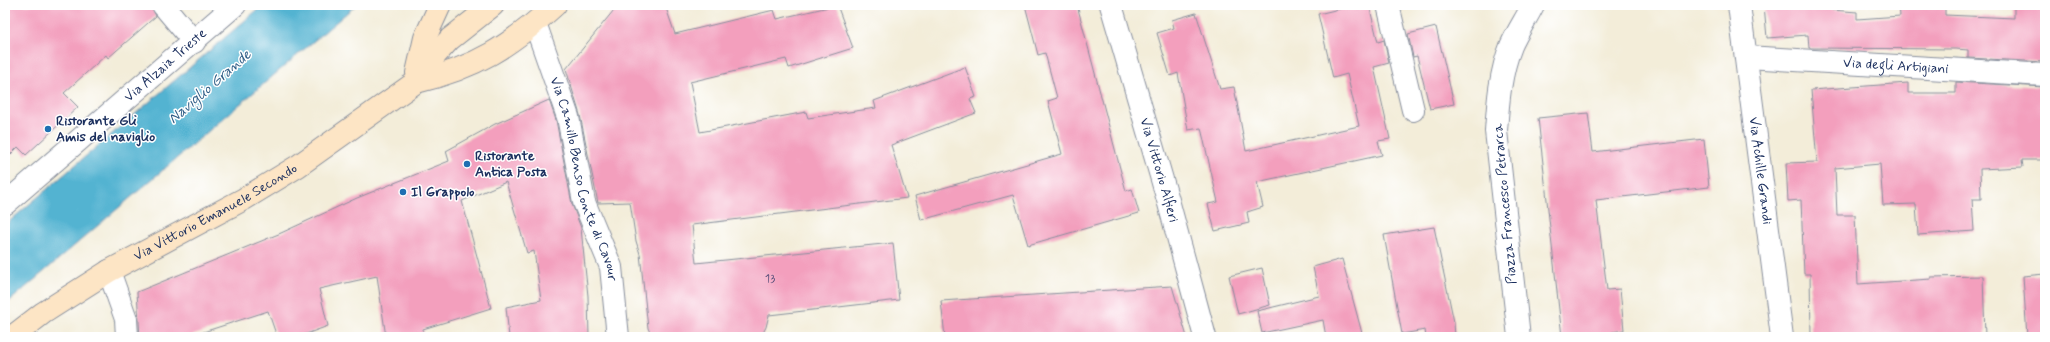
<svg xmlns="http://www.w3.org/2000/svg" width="2050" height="342" viewBox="0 0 2050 342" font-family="Mynerve,sans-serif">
<rect width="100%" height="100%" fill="#fff"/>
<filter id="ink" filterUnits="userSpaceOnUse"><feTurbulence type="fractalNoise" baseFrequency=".025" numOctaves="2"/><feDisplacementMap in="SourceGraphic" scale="8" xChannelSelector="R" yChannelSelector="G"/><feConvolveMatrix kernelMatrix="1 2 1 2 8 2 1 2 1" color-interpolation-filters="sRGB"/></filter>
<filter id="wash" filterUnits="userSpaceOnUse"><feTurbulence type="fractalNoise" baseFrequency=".012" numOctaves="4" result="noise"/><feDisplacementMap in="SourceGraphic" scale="16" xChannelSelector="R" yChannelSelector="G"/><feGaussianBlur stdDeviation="0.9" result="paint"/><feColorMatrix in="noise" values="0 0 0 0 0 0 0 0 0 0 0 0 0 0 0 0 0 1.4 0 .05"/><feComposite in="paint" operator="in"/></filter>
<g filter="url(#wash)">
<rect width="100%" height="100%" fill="#f3edd9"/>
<path fill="#52b3d1" stroke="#367198" d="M263,5H356L5,305V225Z"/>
<g id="blocks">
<path fill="#f39fbd" d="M5,5H151L156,16L108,58L106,55L64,93L78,107L26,155L18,147L5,160Z
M618,5H665L675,34L774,10L777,19L837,5L853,48L789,68L786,59L690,82L700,132L806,112L808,118L876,108L874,101L965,67L976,97L970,99L976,113L891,145L907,198L692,225L696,263L893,243L899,300L769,315L766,327L761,337H652L648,328L640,254L636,241L630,202L598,203L580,115L566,69Z
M1025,5H1077L1126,191L1132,189L1139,213L1028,245L1013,195L921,220L915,196L1062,154L1048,101L1057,98L1045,53L1038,55Z
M1356,5H1369L1378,42L1384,40L1389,63L1374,67L1390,139L1378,141L1382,155L1257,182L1263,207L1247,212L1249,223L1215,231L1208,204L1218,202L1201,128L1188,130L1178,73L1170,76L1157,33L1174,28L1172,20L1196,13L1220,89L1234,87L1246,151L1359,126L1347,74L1333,78L1318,14Z
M1764,5H1831L1832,10L1857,12V19L1900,16L1899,5H1945V15L2014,18V5H2045V62L1968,58V50L1956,49L1809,48L1808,35L1767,38Z
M1436,27L1454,104L1430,109L1417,56L1413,57L1408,34Z
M1956,82L2045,87V160H2022L2023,167L1980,169L1981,199H1972L1974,231L1918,235L1916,204L1883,205L1880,164L1835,168L1837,215H1855L1858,284L1931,279V277L1983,276L1985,337H1811L1810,274H1804L1801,200L1788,201L1786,163L1817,162L1811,90L1908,83V93H1956Z
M549,100L556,120L572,204L581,228L588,296L589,337H509L506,307L541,300L534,251L527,253L506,182L462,201L491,308L423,329L424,337H386L377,276L319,289L328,326L298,337H277L268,311L188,337H140L137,292L281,233L357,198L449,161L446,151L495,124Z
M1588,113L1593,152L1704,139L1709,187L1596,200L1607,290L1620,289L1624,330L1612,332V337H1562L1538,118Z
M1434,227L1454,322L1455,337H1426L1425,330L1402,334L1384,235Z
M1342,259L1363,337H1326L1323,320L1262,333L1257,311L1319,296L1313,267Z
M1262,268L1270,305L1238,314L1229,276Z
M2045,274V337H2027L2023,276Z
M1172,286L1187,337H945L941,301Z"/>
</g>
</g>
<g filter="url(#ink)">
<use href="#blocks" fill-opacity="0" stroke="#878e9c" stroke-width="1"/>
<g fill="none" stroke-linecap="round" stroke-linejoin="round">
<defs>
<g id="street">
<path d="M163,5L194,42"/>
<path id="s1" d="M1111,5L1168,200L1205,337"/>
<path d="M1388,5L1413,110"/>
<path id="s2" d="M1739,5L1782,337"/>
<path id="s3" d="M535,23L568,117L584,202L611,267L618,337"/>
<path id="s4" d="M1746,57L2045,75"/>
<path id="s5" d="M5,204L235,5"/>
<path d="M109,271L126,319L127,337"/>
<path d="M1519,337L1496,131C1498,103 1500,73 1511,46C1517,32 1526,19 1533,5"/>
</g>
<g id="secondary">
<path d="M417,73L425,38L440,5"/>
<path d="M416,82C476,68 510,46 555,5"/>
<path id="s6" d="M12,337L43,313L109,271L244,199L298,166L416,82L432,59L450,39L493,5"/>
</g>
</defs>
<use href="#street" stroke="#878e9c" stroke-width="24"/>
<use href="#secondary" stroke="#878e9c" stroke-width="24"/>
<use href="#street" stroke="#fff" stroke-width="22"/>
<use href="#secondary" stroke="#fde5c5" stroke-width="22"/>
</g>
</g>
<g fill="#1f6fb2" stroke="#fff" stroke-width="1.5">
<circle cx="48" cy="129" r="4"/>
<circle cx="467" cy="164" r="4"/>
<circle cx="403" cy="192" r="4"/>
</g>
<g text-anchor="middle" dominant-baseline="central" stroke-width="3" stroke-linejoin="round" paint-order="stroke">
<g font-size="12" fill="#514b76">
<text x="770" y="279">13</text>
</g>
<g font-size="14" fill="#1b2f5e" stroke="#fff">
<text stroke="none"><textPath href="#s5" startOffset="212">Via Alzaia Trieste</textPath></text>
<text stroke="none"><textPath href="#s4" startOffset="150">Via degli Artigiani</textPath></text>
<text stroke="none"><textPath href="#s1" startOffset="172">Via Vittorio Alfieri</textPath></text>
<text stroke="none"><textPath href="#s2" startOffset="167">Via Achille Grandi</textPath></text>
<text stroke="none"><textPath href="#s3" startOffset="164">Via Camillo Benso Conte di Cavour</textPath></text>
<text transform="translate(1505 204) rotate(-95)">Piazza Francesco Petrarca</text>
<text stroke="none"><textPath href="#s6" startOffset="239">Via Vittorio Emanuele Secondo</textPath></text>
</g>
<g font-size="14" font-weight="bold" fill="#1b2f5e" stroke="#fff" text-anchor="start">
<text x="56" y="121">Ristorante Gli<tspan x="56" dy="16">Amis del naviglio</tspan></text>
<text x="475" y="156">Ristorante<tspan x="475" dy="16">Antica Posta</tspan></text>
<text x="411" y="192">Il Grappolo</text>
</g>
<g font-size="15" font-style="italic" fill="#2e5d86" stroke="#fff">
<text transform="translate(210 87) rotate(-41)">Naviglio Grande</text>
</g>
</g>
<rect width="2050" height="342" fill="none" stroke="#fff" stroke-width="20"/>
</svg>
